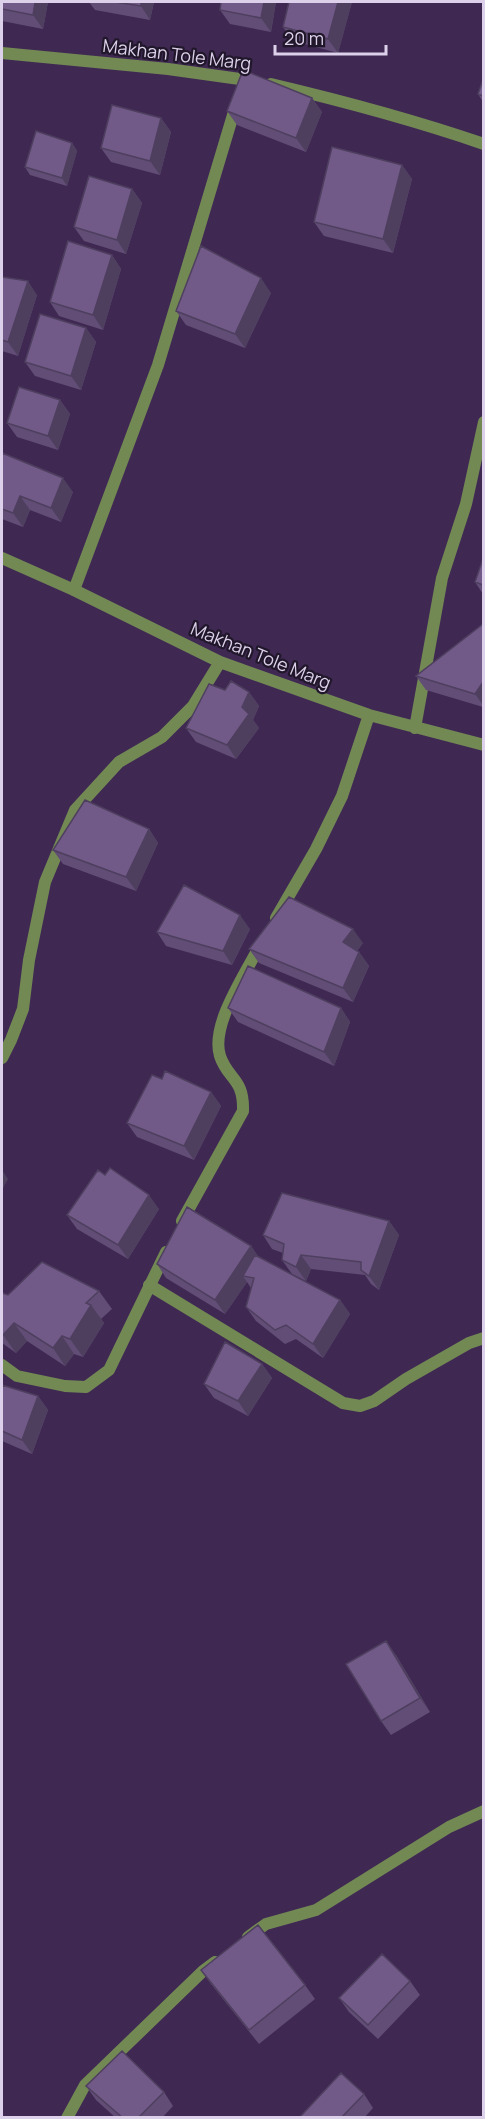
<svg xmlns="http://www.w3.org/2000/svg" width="485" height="2119" viewBox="0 0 485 2119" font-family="Manrope,sans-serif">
<rect width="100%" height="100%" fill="#3f2953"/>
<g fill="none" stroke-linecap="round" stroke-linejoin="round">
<path stroke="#738954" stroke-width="12" d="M74,590L158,365L236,105"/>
<path stroke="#738954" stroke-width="12" d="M2,53L168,69L254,81
M271,84C343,101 414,120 484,144
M2,558L74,590L220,662L369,715L484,745
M415,728L442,578L466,504L484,422
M276,918L316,849L342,796L369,715
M2,1058L11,1040L23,1009L29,960L45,882L75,810L119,762L162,737L193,706L220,662
M182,1221L243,1111C244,1078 228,1080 220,1056C210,1024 247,972 261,943
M149,1285L343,1403L360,1406L374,1401L406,1379L469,1343L484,1338
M2,1365L17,1376L65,1386L86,1387L109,1370L166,1252
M248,1937L266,1924L316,1910L449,1827L484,1811
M67,2118L85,2085L203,1971L215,1962"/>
</g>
<path fill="#614d75" d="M2,2H48L43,29L2,21Z
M89,2H154L150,20L95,10Z
M221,2H276L271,32L230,24L220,10Z
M352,2L338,53L293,41L283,27Z
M483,80V102L478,94Z
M312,98L322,112L306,152L237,125L227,111Z
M161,118L171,132L160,175L111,162L101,148Z
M72,143L77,151L67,186L30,175L25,167Z
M402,165L412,179L393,253L324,236L314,222Z
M132,189L142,203L126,254L84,241L74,227Z
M112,255L121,269L103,330L59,316L50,302Z
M2,277L37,295L18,356L2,351Z
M271,293L245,348L186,325L176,311Z
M86,328L96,342L81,390L35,376L25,362Z
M60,400L70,414L58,450L17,437L7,423Z
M2,453L73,492L61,522L30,510L23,527L2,519Z
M483,559V594L475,582Z
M483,624V707L426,690L416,676Z
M225,690L249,692L259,706L253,720L259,728L236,759L196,742L186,728Z
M149,829L158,843L136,891L63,864L53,850Z
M250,929L232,965L166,946L157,932Z
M363,943L357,951L359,952L369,966L353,1002L259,963L249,949Z
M228,1008H341L350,1022L334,1066L238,1022Z
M162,1079L211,1092L221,1106L194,1160L137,1137L127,1123Z
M105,1175L159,1209L128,1259L77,1229L67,1215Z
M389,1221L399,1235L379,1290L371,1284L365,1275L311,1269L306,1281L292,1274L282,1260L283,1253L272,1249L263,1235Z
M251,1246L259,1258L340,1300L350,1314L323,1358L296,1339L285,1344L256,1321L246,1307L251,1288L247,1282L225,1314L166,1278L157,1264Z
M99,1291L112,1309L101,1319L104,1323L83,1357L74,1354L65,1366L27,1341L16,1353L2,1343V1293L8,1295Z
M262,1364L272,1378L248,1416L214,1398L204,1384Z
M2,1385L38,1396L48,1410L32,1454L2,1441Z
M396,1655L430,1712L391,1735L381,1721Z
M201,1970L305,1985L315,1999L259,2044L211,1984Z
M410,1981L420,1995L378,2039L349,2012L339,1998Z
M86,2086L164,2092L173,2106L162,2118H116L96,2100Z
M364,2094L373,2108L364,2118H299Z"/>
<path fill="#4f3f5f" d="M35,2H48L43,29L33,15Z
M141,2H154L150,20L141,6Z
M264,2H276L271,32L261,18Z
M338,2H352L338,53L328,39Z
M312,98L322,112L306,152L296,138Z
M161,118L171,132L160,175L150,161Z
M72,143L77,151L67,186L62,178Z
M402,165L412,179L393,253L383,239Z
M132,189L142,203L126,254L117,240Z
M112,255L121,269L103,330L93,315Z
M261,278L271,293L245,348L235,334Z
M28,281L37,295L18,356L8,342Z
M86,328L96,342L81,390L71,376Z
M60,400L70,414L58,450L48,436Z
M63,478L73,492L61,522L51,508Z
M20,496L30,510L23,527L13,513Z
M483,682V705L475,694Z
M249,692L259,706L253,720L259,728L236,759L227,745Z
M149,829L158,843L136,891L126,877Z
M240,915L250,929L232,965L223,951Z
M353,929L363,943L352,956L343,942Z
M359,952L369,966L353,1002L343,988Z
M341,1008L350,1022L334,1066L324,1052Z
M211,1092L221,1106L194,1160L184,1146Z
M2,1170L8,1179L2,1190Z
M149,1195L159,1209L128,1259L118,1245Z
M389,1221L399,1235L379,1290L369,1276Z
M251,1246L261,1260L243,1276L247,1282L225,1314L215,1300Z
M301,1255L311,1269L306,1281L296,1267Z
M340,1300L350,1314L323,1358L313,1344Z
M91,1305L104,1323L83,1357L70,1339Z
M14,1323L27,1341L16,1353L3,1335Z
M62,1336L74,1354L65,1366L53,1348Z
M262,1364L272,1378L248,1416L238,1401Z
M38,1396L48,1410L32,1454L22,1440Z
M386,1641L396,1655L430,1712L420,1698Z"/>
<path fill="#715a88" stroke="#4f3f5f" stroke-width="1.5" d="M2,2H35L33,15L2,9Z
M115,2H141V6Z
M221,2H264L261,18L220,10Z
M289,2H338L328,39L283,27Z
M243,70L312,98L296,138L227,111Z
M483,80V96L478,94Z
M112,105L161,118L150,161L101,148Z
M36,131L72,143L62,178L25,167Z
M332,147L402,165L383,239L314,222Z
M89,176L132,189L117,240L74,227Z
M68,241L112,255L93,315L50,302Z
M201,246L261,278L235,334L176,311Z
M2,277L28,281L8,342L2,340Z
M40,314L86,328L71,376L25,362Z
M19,387L60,400L48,436L7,423Z
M2,453L63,478L51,508L20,496L13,513L2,509Z
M483,559V585L475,582Z
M483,624V682L475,694L416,676Z
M231,681L249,692L242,707L249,714L227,745L186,728L209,684L225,690Z
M85,800L149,829L126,877L53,850Z
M184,885L240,915L223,951L157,932Z
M289,897L353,929L343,942L359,952L343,988L249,949Z
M248,966L341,1008L324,1052L228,1008Z
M165,1071L211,1092L184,1146L127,1123L152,1075L162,1079Z
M110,1168L149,1195L118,1245L67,1215L98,1170L105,1175Z
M282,1193L389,1221L369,1276L361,1270V1262L301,1255L296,1267L282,1260L284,1244L263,1235Z
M187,1207L251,1246L215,1300L157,1264Z
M255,1255L340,1300L313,1344L286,1325L275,1330L246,1307L254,1278L243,1276Z
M42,1262L99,1291L86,1303L91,1305L70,1339L62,1336L53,1348L14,1323L3,1335L2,1334V1293L8,1295Z
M225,1342L262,1364L238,1401L204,1384Z
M2,1385L38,1396L22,1440L2,1431Z
M386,1641L420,1698L381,1721L346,1664Z
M258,1925L305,1985L249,2030L201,1970Z
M382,1954L410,1981L368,2025L339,1998Z
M122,2051L164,2092L138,2118H123L86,2086Z
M341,2073L364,2094L341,2118H299Z"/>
<g text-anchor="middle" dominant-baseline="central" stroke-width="4.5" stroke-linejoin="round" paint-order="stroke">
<g font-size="18" fill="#dcd0ea" stroke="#21172a">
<text transform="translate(177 54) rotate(7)">Makhan Tole Marg</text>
<text transform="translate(261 655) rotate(22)">Makhan Tole Marg</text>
</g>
</g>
<rect width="485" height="2119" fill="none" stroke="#dcd0ea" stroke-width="6"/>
<path d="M275 45v9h111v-9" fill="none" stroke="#dcd0ea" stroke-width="3"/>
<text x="284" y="45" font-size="18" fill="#dcd0ea" stroke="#21172a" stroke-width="4.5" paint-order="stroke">20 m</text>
</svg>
